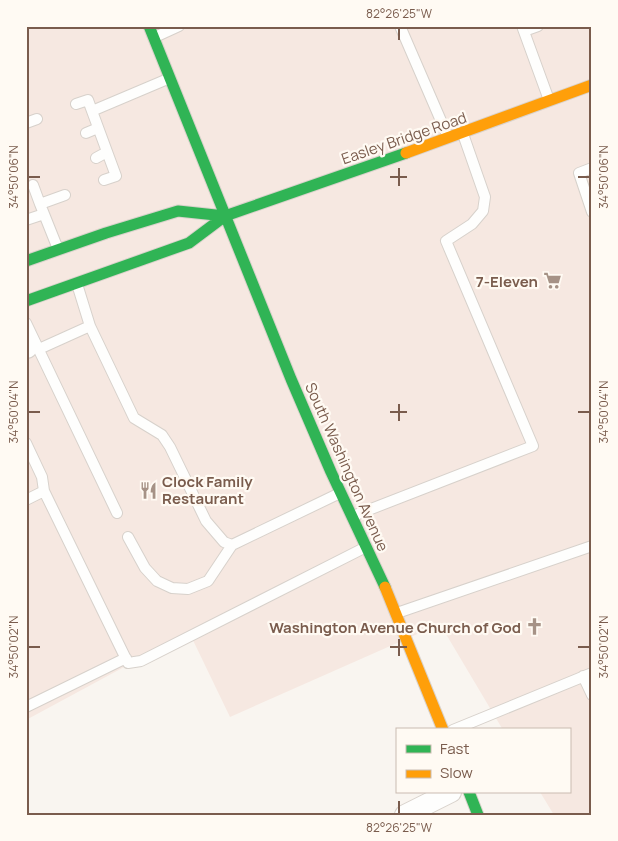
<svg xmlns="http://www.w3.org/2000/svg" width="618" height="841" viewBox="0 0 618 841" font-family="Manrope,sans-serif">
<rect width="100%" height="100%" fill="#f9f5f0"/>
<path fill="#f6e8e1" d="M26,26H592V815H554L540,792H569V730H503L440,624L230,717L189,632L26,720Z"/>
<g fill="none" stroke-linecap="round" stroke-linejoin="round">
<defs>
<path id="lane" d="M400,26L448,137
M522,26L549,100
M524,31L538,26
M155,37L179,26
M76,104L88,100L92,111L170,78
M92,111L116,176L104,180
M26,123L37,119
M86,133L98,128
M96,158L107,152
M592,168L579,173L592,212
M33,185L40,204L65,195
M40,204L58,249
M26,220L44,214
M77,284L90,326L134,418L162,435L170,447L206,521L224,542L232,545L340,493
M26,323L117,513
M39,349L90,326
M26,443L42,477L44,491L128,663L141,661L366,547
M26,500L44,491
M353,516L533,446L446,241L472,224L483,211L485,197L463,134
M128,537L145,568L157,581L172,588L188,589L208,581L232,545
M397,613L592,546
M583,676L592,695
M26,707L126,658
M453,730L592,673"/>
<path id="street" d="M26,348H27
M405,815L451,792"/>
<path id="fast" d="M149,26L291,379L331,472L385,587
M26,261L106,233L178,211L225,216
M26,301L189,243L225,216L406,153
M469,792L478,815"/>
<path id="slow" d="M406,153L592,85
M385,587L443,730"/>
</defs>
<use href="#lane" stroke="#d7d1cb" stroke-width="12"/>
<use href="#street" stroke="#d7d1cb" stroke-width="22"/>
<use href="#fast" stroke="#d9d2cb" stroke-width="13"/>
<use href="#slow" stroke="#d9d2cb" stroke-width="13"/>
<use href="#lane" stroke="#fefefd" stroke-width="10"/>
<use href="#street" stroke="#fefefd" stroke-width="20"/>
<use href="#fast" stroke="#30b455" stroke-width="11"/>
<use href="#slow" stroke="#ff9f0a" stroke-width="11"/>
</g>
<path fill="none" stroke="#7a5c4d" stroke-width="2" d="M399,28V40M399,168V186M28,177H40M390,177H407M578,177H590M399,404V421M28,412H40M390,412H407M578,412H590M399,639V656M28,647H40M390,647H407M578,647H590M399,801V814"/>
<defs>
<symbol id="supermarket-bare" viewBox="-9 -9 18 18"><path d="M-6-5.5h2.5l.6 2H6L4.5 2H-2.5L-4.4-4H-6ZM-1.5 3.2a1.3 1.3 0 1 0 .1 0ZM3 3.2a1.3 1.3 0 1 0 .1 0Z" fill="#a69286" stroke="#fffaf3" stroke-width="2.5" paint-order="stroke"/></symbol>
<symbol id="restaurant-bare" viewBox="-9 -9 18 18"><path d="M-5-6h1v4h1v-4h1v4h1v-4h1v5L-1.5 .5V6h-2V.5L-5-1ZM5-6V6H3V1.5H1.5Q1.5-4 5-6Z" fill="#a69286" stroke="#fffaf3" stroke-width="2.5" paint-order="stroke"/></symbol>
<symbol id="church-bare" viewBox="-9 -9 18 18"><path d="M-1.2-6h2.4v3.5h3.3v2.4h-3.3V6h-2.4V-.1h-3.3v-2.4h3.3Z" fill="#a69286" stroke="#fffaf3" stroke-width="2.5" paint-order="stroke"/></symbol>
</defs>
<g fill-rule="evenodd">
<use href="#supermarket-bare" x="540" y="268" width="25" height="25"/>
<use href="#restaurant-bare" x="136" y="478" width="25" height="25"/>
<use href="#church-bare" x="522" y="614" width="25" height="25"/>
</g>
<g text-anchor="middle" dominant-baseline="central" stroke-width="4.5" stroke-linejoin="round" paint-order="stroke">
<g font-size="15" fill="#7a5c4d" stroke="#fffaf3">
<text transform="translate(404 138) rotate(-19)">Easley Bridge Road</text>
<text transform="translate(347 467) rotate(66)">South Washington Avenue</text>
</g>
<g font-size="15" font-weight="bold" fill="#7a5c4d" stroke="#fffaf3" text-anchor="end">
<text x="538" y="281">7-Eleven</text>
<text x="162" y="481" text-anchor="start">Clock Family<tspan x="162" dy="17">Restaurant</tspan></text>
<text x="521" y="627">Washington Avenue Church of God</text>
</g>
</g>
<rect width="618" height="841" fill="none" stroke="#fffaf3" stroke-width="55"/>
<rect x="396" y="728" width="175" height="65" fill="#fffaf3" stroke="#cabbb1"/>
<rect x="406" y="745" width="25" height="8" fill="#30b455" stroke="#cabbb1"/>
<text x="440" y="754" font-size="15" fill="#7a5c4d">Fast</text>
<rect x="406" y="770" width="25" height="8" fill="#ff9f0a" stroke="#cabbb1"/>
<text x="440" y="778" font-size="15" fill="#7a5c4d">Slow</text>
<rect x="28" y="28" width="562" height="786" fill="none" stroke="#7a5c4d" stroke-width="2"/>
<g font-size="12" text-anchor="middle" fill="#7a5c4d">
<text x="399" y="18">82°26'25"W</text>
<text transform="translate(14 177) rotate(-90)" y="4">34°50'06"N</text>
<text transform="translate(604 177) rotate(-90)" y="4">34°50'06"N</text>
<text transform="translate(14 412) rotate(-90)" y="4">34°50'04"N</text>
<text transform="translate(604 412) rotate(-90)" y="4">34°50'04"N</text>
<text transform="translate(14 647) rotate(-90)" y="4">34°50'02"N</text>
<text transform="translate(604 647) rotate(-90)" y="4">34°50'02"N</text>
<text x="399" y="832">82°26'25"W</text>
</g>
</svg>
